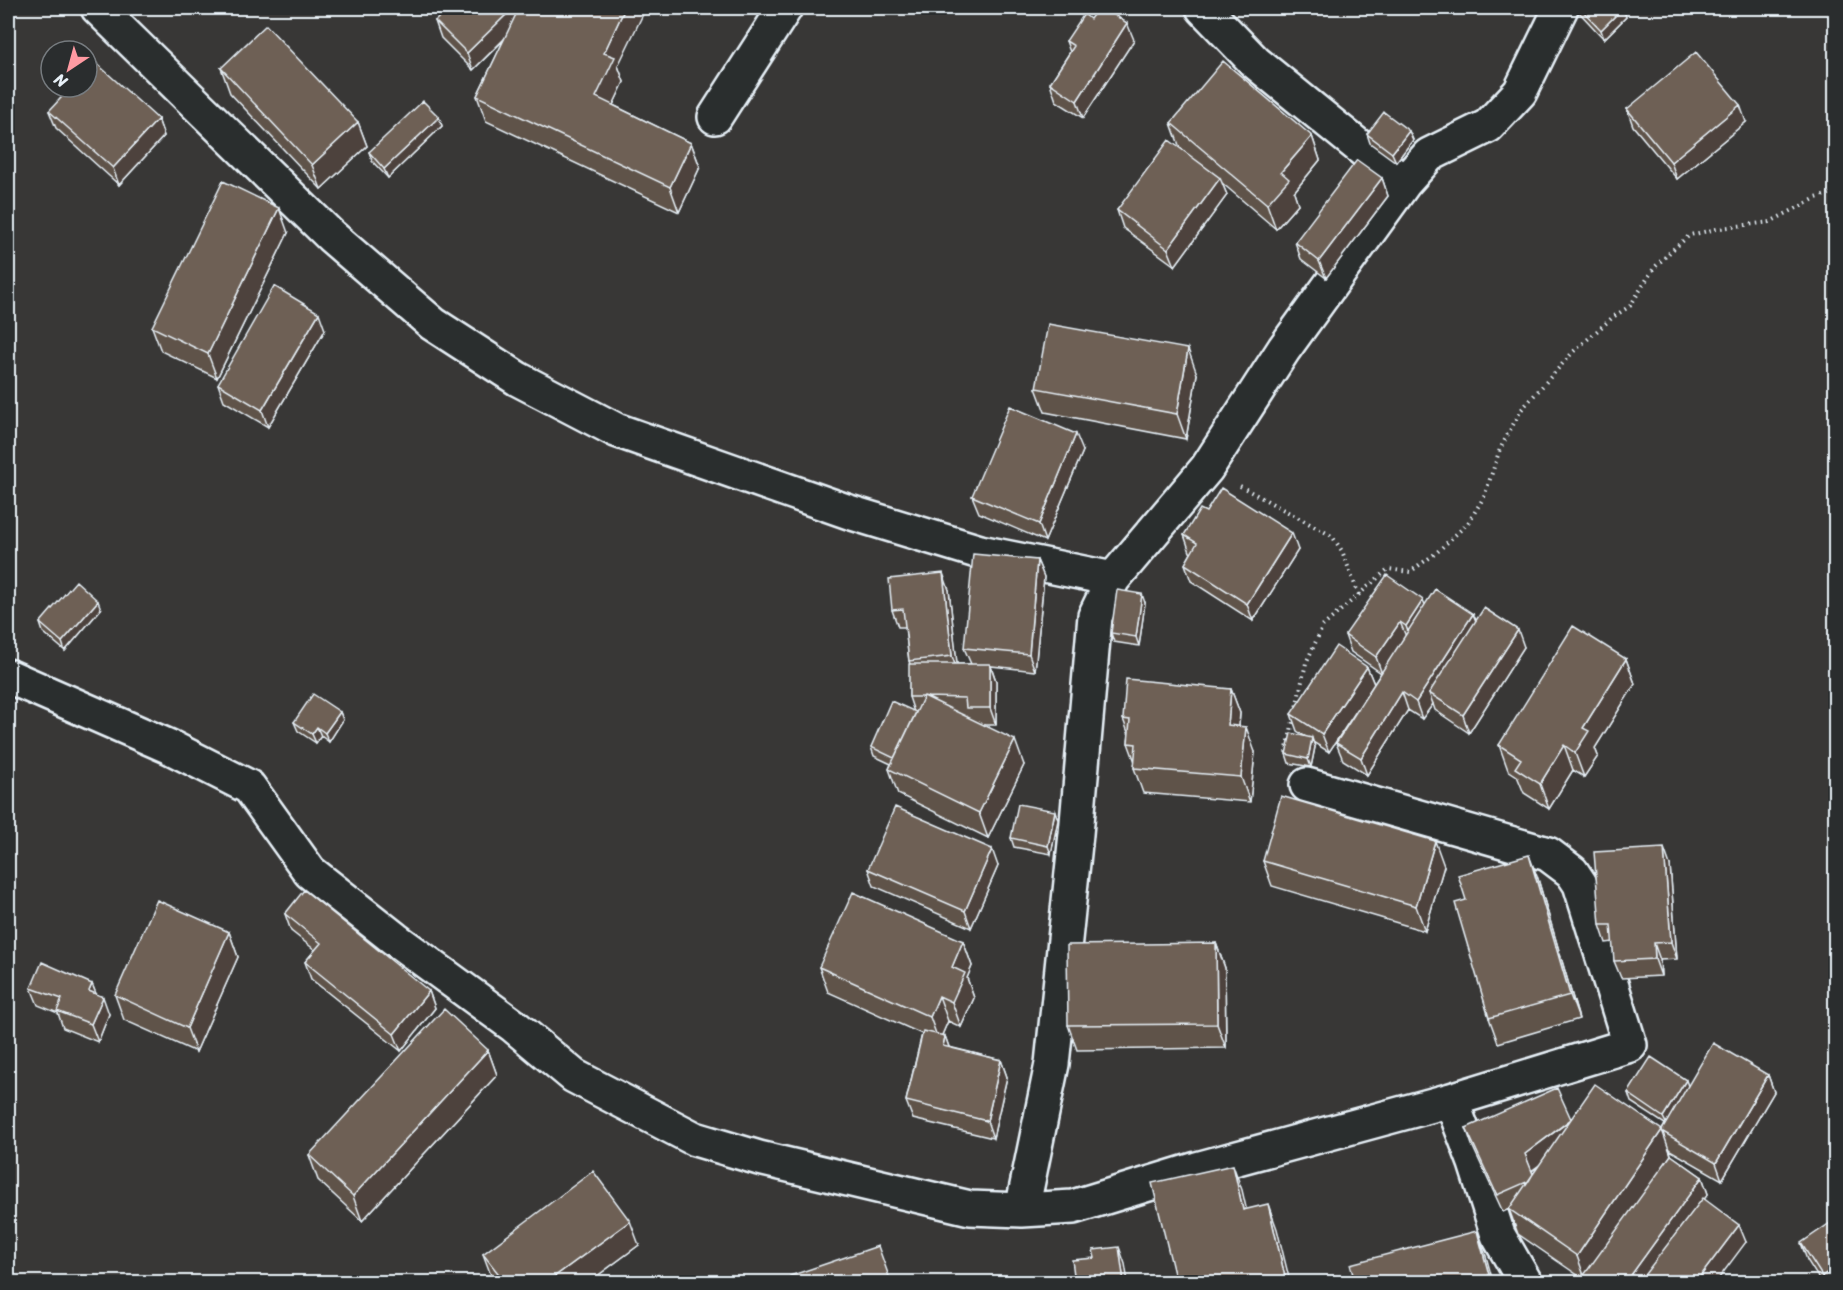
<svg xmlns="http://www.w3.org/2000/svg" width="1843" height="1290" viewBox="0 0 1843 1290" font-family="Sriracha,sans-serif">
<rect width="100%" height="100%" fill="#383736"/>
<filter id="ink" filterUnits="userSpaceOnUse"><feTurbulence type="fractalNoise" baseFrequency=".0167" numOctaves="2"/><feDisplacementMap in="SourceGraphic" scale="12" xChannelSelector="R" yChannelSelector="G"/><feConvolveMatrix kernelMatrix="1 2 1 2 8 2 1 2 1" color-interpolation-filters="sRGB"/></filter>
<g filter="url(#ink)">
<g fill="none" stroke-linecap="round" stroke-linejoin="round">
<defs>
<path id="minor" d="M98,8L331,236L433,324L518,379L616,430L849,512L980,552L1113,579
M1203,8L1255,62L1404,183
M715,117L785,8
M8,676L170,747L249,787L310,872L395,939L514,1026L574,1076L695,1139L759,1158L970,1208L1022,1210L1073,1207L1197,1169L1451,1100L1475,1163L1498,1235L1525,1282
M1307,785L1548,854L1572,872L1580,884L1630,1045L1451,1100
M1022,1210L1052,1064L1076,834L1095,616L1113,579L1207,468L1284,349L1404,183L1429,155L1488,126L1520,92L1561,8"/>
</defs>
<use href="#minor" stroke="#e8f1f8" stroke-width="38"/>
<path stroke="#e8f1f8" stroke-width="4" stroke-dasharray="1.5 4.5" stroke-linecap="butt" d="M1240,486L1332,536L1342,551L1359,595
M1286,753L1306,663L1323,626L1388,569L1410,572L1436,553L1468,523L1484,497L1500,449L1521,410L1573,352L1613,317L1630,306L1654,268L1671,251L1690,235L1721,228L1770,222L1816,198L1836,192"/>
<use href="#minor" stroke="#2a2d2e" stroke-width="33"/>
</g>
<path fill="#5f5349" stroke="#e8f1f8" stroke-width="1.5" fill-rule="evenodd" d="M1577,8H1622L1626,17L1604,39L1578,11Z
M435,21L618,66L624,82L613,105L691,143L700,167L679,212L486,121L477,96L504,40L473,70L441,38Z
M1134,40L1083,118L1056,101L1050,83L1070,52L1066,41Z
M221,68L358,122L367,146L321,189L230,93Z
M1627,109L1746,122L1677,179L1633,126Z
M49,111L158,119L164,136L119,185L56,128Z
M439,117L442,126L388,178L372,161L369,152Z
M1171,123L1312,136L1320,160L1294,192L1298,204L1276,229L1222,183L1227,195L1175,266L1123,228L1117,210L1186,153L1180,148Z
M1409,131L1413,140L1396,162L1370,143L1367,134Z
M1382,178L1388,196L1326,278L1301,259L1295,242Z
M288,233L217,378L161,351L152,327Z
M325,330L268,427L224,401L218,384Z
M1197,374L1186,439L1045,412L1036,388Z
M1083,451L1045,541L979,513L972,496Z
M1206,512L1298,550L1253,621L1191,581L1185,564L1191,553L1190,552L1184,535Z
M1037,560L1044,577L1035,671L991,666L996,681V725H984L1024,765L988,838L898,794L889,769L891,764L874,756L871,747L914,712L909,697L910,664L909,661L905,627H898L892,610L949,590L957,664H971L964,648Z
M1145,603L1139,646L1114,642L1111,633Z
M1425,605L1473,614L1476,620L1524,647L1469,733L1435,710L1433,704L1422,719L1408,710L1367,775L1343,760L1336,743L1381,673L1351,652L1345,635Z
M101,609L65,651L43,632L40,623Z
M1626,659L1635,684L1595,748L1598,756L1584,777L1573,770L1549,809L1524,793L1517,776L1508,770L1499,745Z
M1367,667L1374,684L1329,752L1313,742L1315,747L1311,767L1289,763L1286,754L1306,737L1297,731L1291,714Z
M1231,689L1240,713L1239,726L1255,752L1250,802L1143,793L1134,768L1135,762L1128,743L1129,735L1123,719Z
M340,712L343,720L329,742L321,736L316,743L298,731L294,722Z
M1058,820L1051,854L1014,847L1011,838Z
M1263,861L1444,866L1425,931L1272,886Z
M1670,865L1677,959L1660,960L1661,976L1621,978L1614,961L1613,942L1606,943L1600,925Z
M998,866L971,928L874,886L868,869Z
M1538,879L1579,1019L1498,1043L1489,1018Z
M285,914L429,991L435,1008L401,1051L311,979L305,962L315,950L291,931Z
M229,932L238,957L196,1052L124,1020L115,995Z
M963,941L972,966L967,978L974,998L961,1027L948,1021L942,1035L945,1036L949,1047L1001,1060L1007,1077L993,1138L913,1119L906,1101L922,1034L828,992L819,967Z
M1216,943L1225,968L1226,1048L1077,1050L1068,1025Z
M92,984L96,994L109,1014L98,1042L63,1028L58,1013L38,1005L31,988Z
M488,1050L497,1075L362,1221L318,1180L309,1155Z
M1768,1075L1774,1092L1722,1180L1670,1150L1671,1155L1702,1177L1708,1194L1704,1199L1746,1242L1582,1278L1518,1234L1509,1209L1503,1212L1472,1145L1466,1128L1571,1119L1662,1130L1665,1124L1631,1102L1628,1093ZM1540,1165L1533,1174L1532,1171Z
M1801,1243L1836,1282H1821L1807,1260Z
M639,1245L589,1282H495L492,1278L483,1254Z"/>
<path fill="#4d433c" stroke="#e8f1f8" stroke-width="1.5" d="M513,8H520L524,19L473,70L467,53Z
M625,8H646L618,66L624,82L605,122L596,97L604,53Z
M1266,8H1271L1268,12Z
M1623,8L1626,17L1604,39L1601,30Z
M1127,23L1134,40L1083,118L1077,101Z
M1740,105L1746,122L1677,179L1671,162Z
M439,117L442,126L388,178L384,169Z
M158,119L164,136L119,185L113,168Z
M358,122L367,146L321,189L312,165Z
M1409,131L1413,140L1396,162L1392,153Z
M1312,136L1320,160L1294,192L1298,204L1276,229L1267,204L1281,172Z
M691,143L700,167L679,212L670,187Z
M1220,178L1227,195L1175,266L1168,249Z
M1382,178L1388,196L1326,278L1319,261Z
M279,208L288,233L217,378L208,354Z
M319,313L325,330L268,427L262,410Z
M1188,349L1197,374L1186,439L1177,414Z
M1076,434L1083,451L1045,541L1039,524Z
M1292,533L1298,550L1253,621L1247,604Z
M1037,560L1044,577L1035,671L1029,654Z
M943,573L949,590L958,673L952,656Z
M1142,594L1145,603L1139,646L1136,637Z
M1423,600L1430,617L1412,643L1406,626Z
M98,601L101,609L65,651L62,642Z
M1473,614L1480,631L1429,693L1433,704L1422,719L1416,702Z
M1400,622L1407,639L1382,674L1376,657Z
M1518,630L1524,647L1469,733L1463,715Z
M1626,659L1635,684L1595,748L1598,756L1584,777L1575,753L1583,728Z
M990,664L996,681V725L990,708Z
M1367,667L1374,684L1329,752L1322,734Z
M1231,689L1240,713L1237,750L1228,725Z
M1402,692L1408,710L1367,775L1361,758Z
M340,712L343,720L329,742L325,733Z
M317,727L321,736L316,743L312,734Z
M1246,727L1255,752L1250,802L1241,777Z
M1312,738L1315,747L1311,767L1308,759Z
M1015,740L1024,765L988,838L979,813Z
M1564,745L1573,770L1549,809L1540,784Z
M1055,811L1058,820L1051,854L1048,846Z
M1435,841L1444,866L1425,931L1416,906Z
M1664,848L1670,865L1677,959L1671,942Z
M992,849L998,866L971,928L965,911Z
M1529,855L1538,879L1579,1019L1570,995Z
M229,932L238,957L196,1052L187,1028Z
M963,941L972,966L967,978L974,998L961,1027L952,1002V967Z
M1216,943L1225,968L1226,1048L1217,1024Z
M1654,943L1660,960L1661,976L1655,959Z
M92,984L99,1001L89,991Z
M429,991L435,1008L401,1051L394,1034Z
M939,996L948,1021L939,1042L930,1017Z
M103,997L109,1014L98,1042L91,1024Z
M945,1036L951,1053L943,1046Z
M488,1050L497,1075L362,1221L353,1196Z
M1001,1060L1007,1077L993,1138L987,1121Z
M1768,1075L1774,1092L1722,1180L1716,1163Z
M1686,1080L1689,1089L1667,1125L1663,1117Z
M1571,1120L1578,1137L1531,1171L1525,1154Z
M1662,1130L1671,1155L1586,1281L1577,1256Z
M1233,1165L1242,1190L1252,1234L1243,1210Z
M1702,1177L1708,1194L1644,1282H1626Z
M1268,1204L1277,1229L1290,1282H1287L1286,1281Z
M630,1221L639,1245L589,1282H547Z
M1739,1225L1746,1242L1716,1282H1696Z
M1477,1231L1486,1256L1493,1282H1491Z
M1119,1247L1125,1264L1128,1282H1124Z
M1835,1267L1836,1282H1824L1822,1276Z"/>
<path fill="#6e6055" stroke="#e8f1f8" stroke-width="1.5" d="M449,8H513L467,53L435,21Z
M519,8H625L604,53L615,57L596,97L691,143L670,187L477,96Z
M1098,8H1104L1127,23L1077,101L1050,83L1074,46L1066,41L1084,14L1090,19Z
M1580,8H1623L1601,30Z
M266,25L358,122L312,165L221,68Z
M1696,52L1740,105L1671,162L1627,109Z
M94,61L158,119L113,168L49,111L71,87H87V69Z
M1223,61L1312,136L1281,172L1289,179L1267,204L1171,123Z
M423,101L439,117L384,169L369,152Z
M1384,112L1409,131L1392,153L1367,134Z
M1169,140L1220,178L1168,249L1117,210Z
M1357,160L1382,178L1319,261L1295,242Z
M223,181L279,208L208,354L152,327Z
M274,286L319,313L262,410L218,384Z
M1048,324L1188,349L1177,414L1036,388Z
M1010,406L1076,434L1039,524L972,496Z
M1221,488L1292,533L1247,604L1185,564L1197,543L1184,535L1200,509L1206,512Z
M973,554L1037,560L1029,654L964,648Z
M943,573L952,656L909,661L903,609L892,610L889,579Z
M1387,575L1423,600L1406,626L1400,622L1376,657L1345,635Z
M76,581L98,601L62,642L40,623Z
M1435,589L1473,614L1416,702L1402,692L1361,758L1336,743Z
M1117,590L1142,594L1136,637L1111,633Z
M1484,608L1518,630L1463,715L1429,693Z
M1573,626L1626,659L1583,728L1589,731L1575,753L1564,745L1540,784L1515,768L1521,759L1499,745Z
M1336,646L1367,667L1322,734L1291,714Z
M909,664H990V708H966L965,698L928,697L924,696L923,697H909Z
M1126,679L1231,689L1228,725L1246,727L1241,777L1134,768L1136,744L1128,743L1130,720L1123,719Z
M313,694L340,712L325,733L317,727L312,734L294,722Z
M924,696L1015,740L979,813L889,769Z
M891,701L916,712L894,758L871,747Z
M1291,733L1312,738L1308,759L1286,754Z
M1281,796L1435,841L1416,906L1263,861Z
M1018,804L1055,811L1048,846L1011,838Z
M895,807L992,849L965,911L868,869Z
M1664,848L1671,942L1654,943L1655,959L1614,961L1611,925H1600L1594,852Z
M1529,855L1570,995L1489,1018L1455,903L1466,900L1458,875Z
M304,890L429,991L394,1034L305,962L321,943L285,914Z
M853,892L963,941L952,967L965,973L952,1002L939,996L930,1017L819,967Z
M157,900L229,932L187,1028L115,995Z
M1216,943L1217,1024L1068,1025L1067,945Z
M42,962L92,984L89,991L103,997L91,1024L57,1011L62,999L31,988Z
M444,1009L488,1050L353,1196L309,1155Z
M923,1031L945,1036L943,1046L1001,1060L987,1121L906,1101Z
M1713,1043L1768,1075L1716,1163L1663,1132L1662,1130Z
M1651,1057L1686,1080L1663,1117L1628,1093Z
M1595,1084L1662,1130L1577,1256L1509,1209Z
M1557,1088L1571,1119L1525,1154L1533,1174L1529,1181L1497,1195L1466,1128Z
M1671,1155L1702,1177L1626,1282H1579Z
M1233,1165L1243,1210L1268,1204L1286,1281L1279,1282H1176L1152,1183Z
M593,1171L630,1221L547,1282H505L483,1254Z
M1703,1198L1739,1225L1696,1282H1639Z
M1836,1219V1267L1822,1276L1801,1243Z
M1477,1231L1491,1282H1355L1350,1264Z
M878,1246L891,1282H792L790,1276Z
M1119,1247L1124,1282H1075L1072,1260L1095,1258L1093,1250Z
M739,1276L745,1282H732Z"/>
</g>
<rect width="1843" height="1290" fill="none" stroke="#2a2d2e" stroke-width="30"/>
<rect x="15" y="15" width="1813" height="1260" fill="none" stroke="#e8f1f8" stroke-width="2" filter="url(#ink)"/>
<g transform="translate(69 69) rotate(216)"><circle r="28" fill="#2a2d2e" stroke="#767b7f" stroke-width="1.5"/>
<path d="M0-4.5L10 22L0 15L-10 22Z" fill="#ff9aa2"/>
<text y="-9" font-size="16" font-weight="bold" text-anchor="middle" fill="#e8f1f8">N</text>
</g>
</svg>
